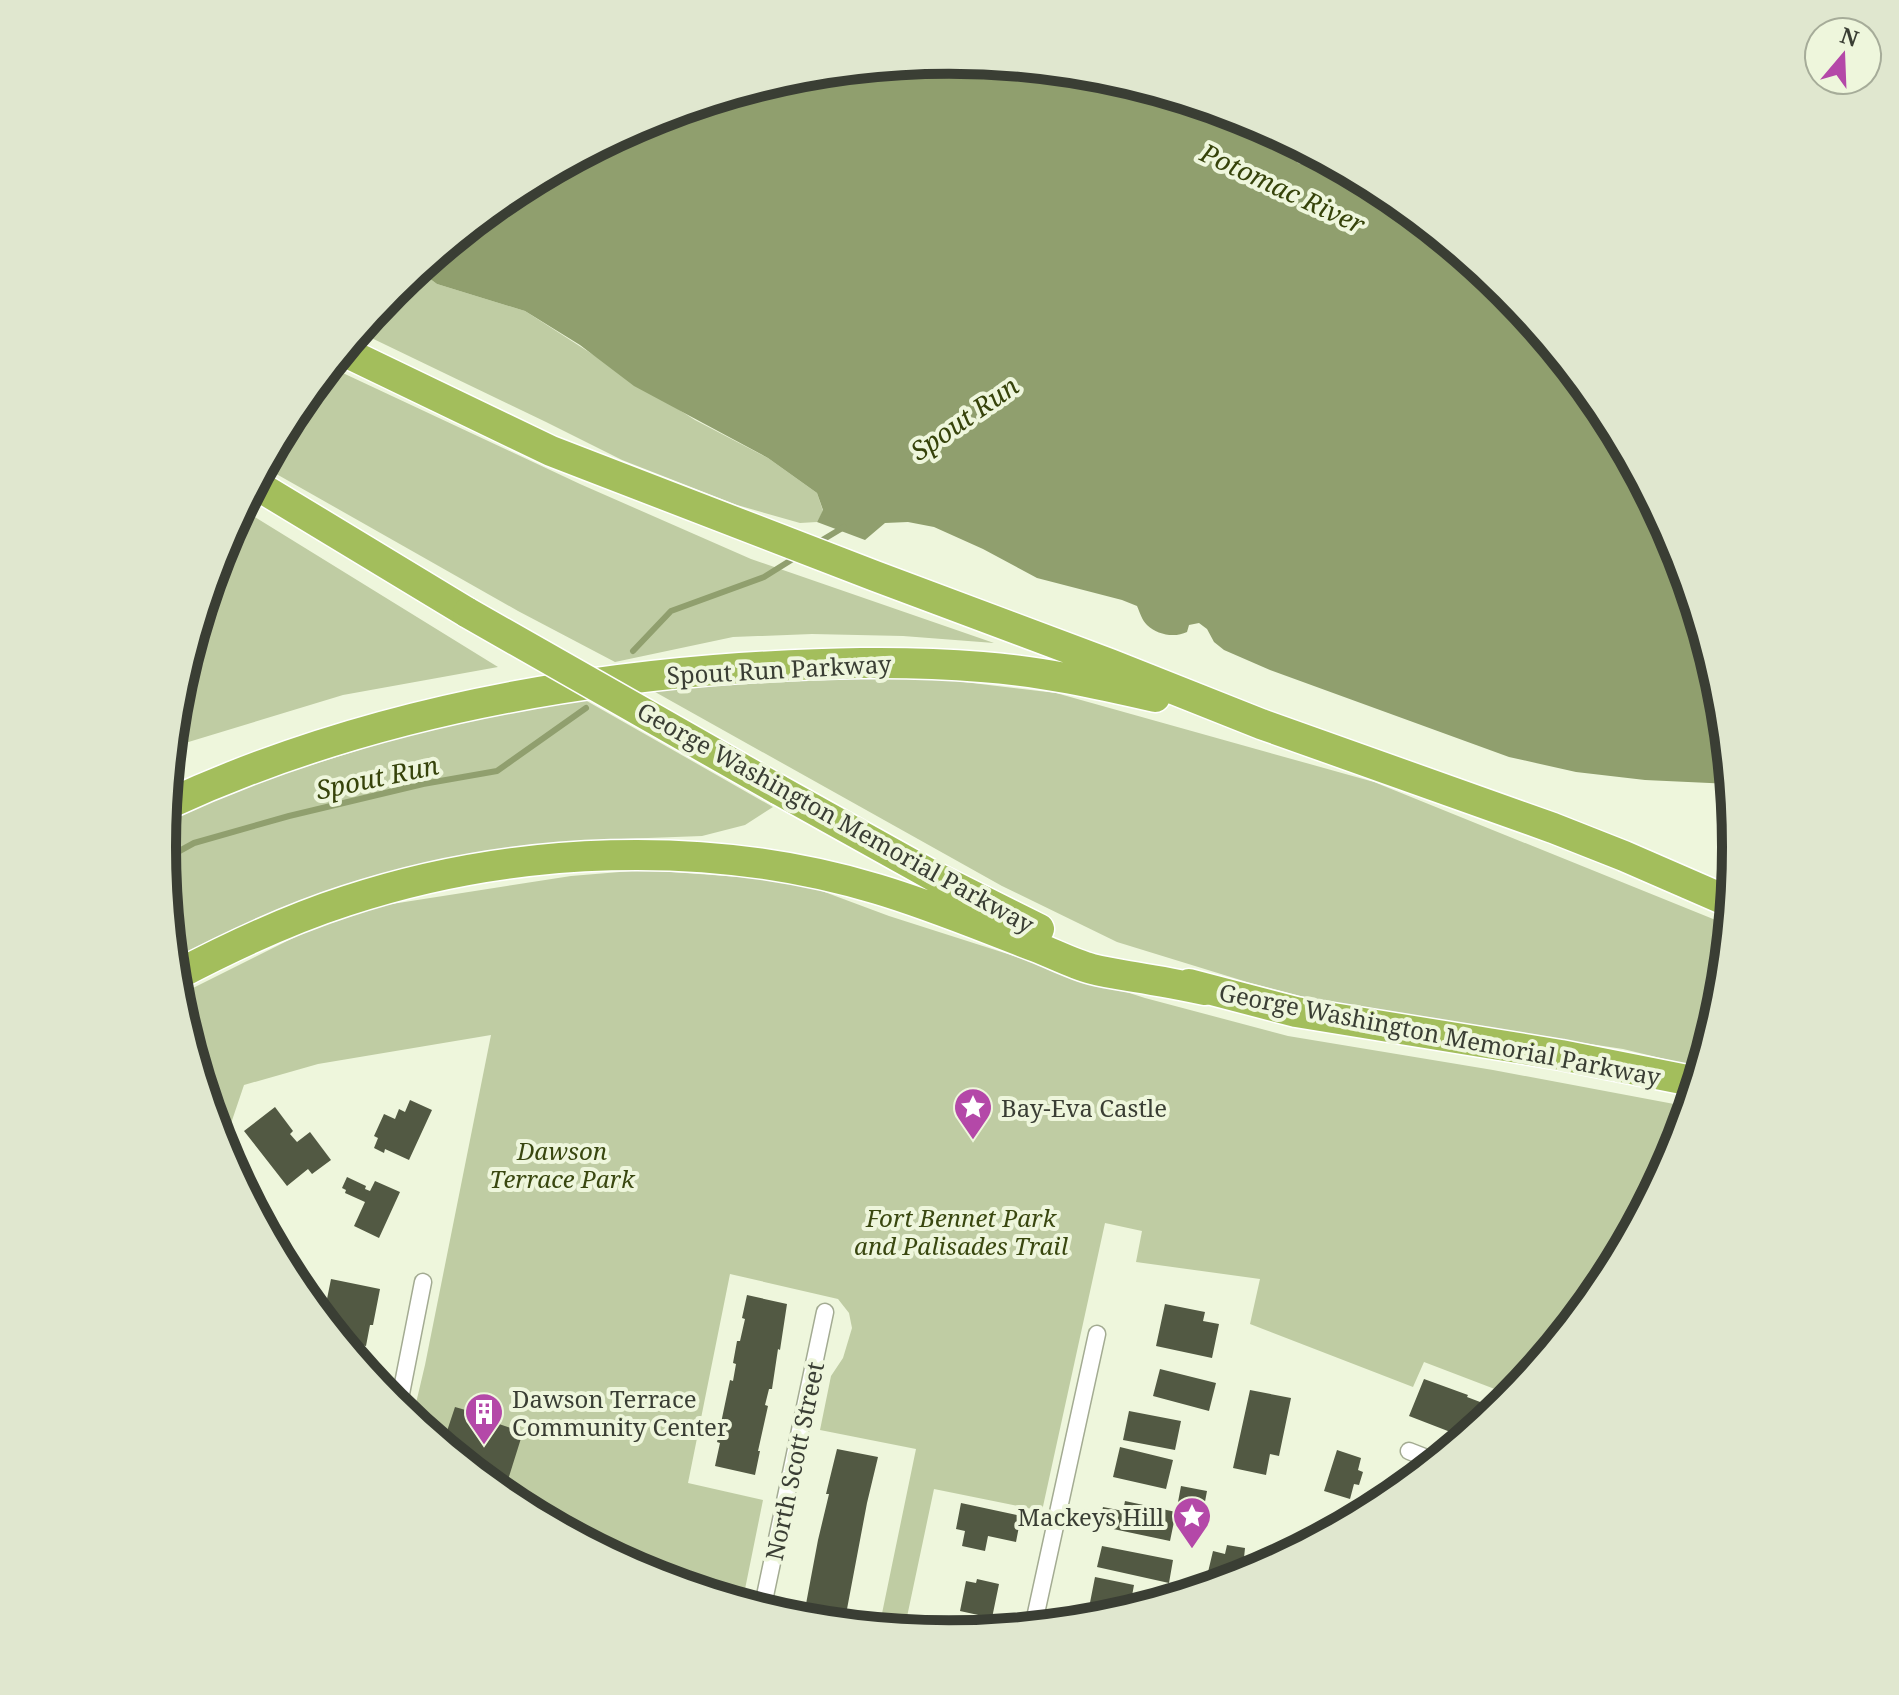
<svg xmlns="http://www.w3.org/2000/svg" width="1899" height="1695" viewBox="0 0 1899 1695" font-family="'Noto Serif',serif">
<rect width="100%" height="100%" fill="#eef6dc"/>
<path fill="#bfcca3" d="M418,270L437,284L525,311L695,420L768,458L817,493L823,511L817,522L800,523L737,505L622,460L546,422L359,332L393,290Z
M330,367L580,484L751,559L994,643L903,636L812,634L733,637L615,662L518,611L264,467L295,410Z
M242,509L498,667L343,695L172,747L177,693L222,546Z
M806,675L947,680L1056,693L1374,782L1723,923L1729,927L1722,1002L1702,1068L1623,1049L1335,1005L1247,982L1117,942L1002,886L648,688Z
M578,696L773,807L745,825L702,836L621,839L511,850L173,964L162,847L164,824L244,786L394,739Z
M644,870L795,881L889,916L1145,998L1288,1036L1493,1070L1690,1107L1677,1149L1604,1285L1513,1396L1424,1362L1413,1387L1250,1324L1260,1279L1136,1262L1142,1231L1105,1223L1042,1511L934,1489L904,1631L879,1628L916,1449L820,1430L831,1376L843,1358L852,1328L849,1313L838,1299L730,1274L688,1483L763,1500L742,1604L648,1575L512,1502L412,1420L425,1365L491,1035L318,1064L244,1085L222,1150L177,1001V996L305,932L379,906L571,876Z"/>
<path fill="#909f6e" d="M950,60L1104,75L1251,120L1296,144C1292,152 1293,156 1298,163L1309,166L1323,162L1325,159L1387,193L1507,291L1605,410L1677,547L1722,694L1731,784L1645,780L1576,772L1509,757L1270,670L1224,650L1214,642L1207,629L1199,623L1189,625L1187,632C1175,638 1157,635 1147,625C1142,620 1140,613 1137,606L1122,600L1037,578L983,549L934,527L908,522L885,523L865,540L817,522L823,510L817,493L768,458L634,386L580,345L525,311L437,284L418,270L512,192L649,120L796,75Z"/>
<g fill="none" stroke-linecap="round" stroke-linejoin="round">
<path stroke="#909f6e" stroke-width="6" d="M819,542L844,527
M633,651L671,611L764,577L796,557
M163,860L194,843L289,816L423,784L497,771L586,708"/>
</g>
<path fill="#525943" d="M410,1100L432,1110L409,1160L385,1149L384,1153L374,1148L378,1138L374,1136L384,1114L395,1119L399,1109L405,1112Z
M275,1107L293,1131L290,1134L297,1142L310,1132L331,1160L312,1174L308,1169L287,1186L244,1131Z
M347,1177L366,1186L365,1189L370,1191L375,1181L400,1192L379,1238L354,1226L365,1202L345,1193L346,1190L342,1188Z
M259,1202L276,1218L265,1229L254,1208Z
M331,1279L380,1289L373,1325H370L366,1346L340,1341L323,1319Z
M747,1295L787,1304L780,1350L778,1349L772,1389H769L765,1405L768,1406L758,1451H760L755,1475L715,1466L720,1443L717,1442L730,1380L733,1381L736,1364L733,1363L737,1341H740L745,1319L742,1318Z
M1165,1304L1205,1312L1203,1321L1219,1324L1212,1358L1156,1346Z
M1160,1369L1216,1383L1209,1411L1153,1396Z
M1424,1379L1468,1395L1467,1397L1488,1405L1501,1409L1464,1439L1452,1435L1453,1433L1409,1416Z
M1250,1390L1291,1398L1279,1456L1270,1454L1266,1475L1233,1468Z
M455,1407L497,1419L496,1423L523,1432L507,1483L477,1473L449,1450L451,1442L444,1440Z
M1129,1411L1181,1421L1175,1450L1123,1440Z
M1120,1447L1173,1460L1166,1489L1113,1477Z
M837,1449L878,1457L867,1503L844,1625L803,1620L818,1540L829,1494H826Z
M1337,1450L1361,1458L1358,1470L1363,1472L1359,1485L1354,1484L1350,1499L1324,1491Z
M1181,1486L1207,1491L1204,1507L1178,1502Z
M1125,1501L1176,1512L1170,1541L1099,1526L1103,1507L1123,1511Z
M961,1503L1021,1516L1016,1542L988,1536L985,1551L962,1546L965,1531L956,1529Z
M1227,1545L1245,1548L1244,1558L1252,1560L1249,1576L1204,1589L1213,1551L1225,1554Z
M1102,1546L1173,1560L1169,1583L1097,1567Z
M1095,1577L1134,1585L1129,1612L1103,1620L1087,1618Z
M977,1579L999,1584L992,1618L960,1611L966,1581L976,1583Z"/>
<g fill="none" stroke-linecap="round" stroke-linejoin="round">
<defs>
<path id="street" d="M398,1409L423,1282
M1409,1451L1437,1462
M762,1610L825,1312
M1033,1627L1097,1334"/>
<path id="highway" d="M343,351L551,451L875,576L1110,664L1261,724L1553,828L1624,856L1732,903
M255,484L468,613
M777,789L935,877L1039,929
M166,805C347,721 542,682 740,668C820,663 901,660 982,667C1040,671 1098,684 1155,697
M175,976C230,947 287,920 346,901C513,846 708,838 877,889C931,905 983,927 1036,947C1054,954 1073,964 1092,969C1104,972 1116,974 1128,976C1154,980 1180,985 1205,990
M1189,984L1296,1012L1561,1055L1697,1082"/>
</defs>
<use href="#street" stroke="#a3ab92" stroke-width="19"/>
<use href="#highway" stroke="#fff" stroke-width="33"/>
<use href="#street" stroke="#fff" stroke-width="16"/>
<use href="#highway" stroke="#a3be5c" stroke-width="30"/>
<defs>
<path id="highway-bridge" d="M468,613L777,789"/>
</defs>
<use href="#highway-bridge" stroke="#fff" stroke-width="33" stroke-linecap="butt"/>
<use href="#highway-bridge" stroke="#a3be5c" stroke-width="30"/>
</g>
<defs>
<symbol id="sight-pin" viewBox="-11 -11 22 30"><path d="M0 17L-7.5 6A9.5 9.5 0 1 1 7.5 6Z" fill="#b448a8" stroke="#eef6dc"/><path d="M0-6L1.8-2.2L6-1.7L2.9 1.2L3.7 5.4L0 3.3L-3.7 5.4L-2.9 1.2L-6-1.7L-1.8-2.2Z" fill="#fff"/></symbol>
<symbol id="building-pin" viewBox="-11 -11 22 30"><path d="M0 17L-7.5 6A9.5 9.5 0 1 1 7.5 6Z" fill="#b448a8" stroke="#eef6dc"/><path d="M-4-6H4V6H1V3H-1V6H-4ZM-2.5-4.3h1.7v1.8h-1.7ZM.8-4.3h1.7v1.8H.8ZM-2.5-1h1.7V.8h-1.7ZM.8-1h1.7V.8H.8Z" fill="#fff"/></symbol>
</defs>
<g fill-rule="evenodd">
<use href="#sight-pin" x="951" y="1085" width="44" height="60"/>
<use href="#building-pin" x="462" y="1390" width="44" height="60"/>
<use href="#sight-pin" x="1170" y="1494" width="44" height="60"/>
</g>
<g text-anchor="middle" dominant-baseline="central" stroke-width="8" stroke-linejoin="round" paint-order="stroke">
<g font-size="24" fill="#3a3e34" stroke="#eef6dc">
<text transform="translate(779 669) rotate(-3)">Spout Run Parkway</text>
<text transform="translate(836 817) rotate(29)">George Washington Memorial Parkway</text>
<text transform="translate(1440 1034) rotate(11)">George Washington Memorial Parkway</text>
<text transform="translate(794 1461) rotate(-78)">North Scott Street</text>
</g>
<g font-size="24" fill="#3a3e34" stroke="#eef6dc" text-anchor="start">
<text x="1001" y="1107">Bay-Eva Castle</text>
<text x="512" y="1398">Dawson Terrace<tspan x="512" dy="28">Community Center</tspan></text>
<text x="1164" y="1516" text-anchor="end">Mackeys Hill</text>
</g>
<g font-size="24" font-style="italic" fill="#39470f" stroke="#eef6dc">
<text x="562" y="1150">Dawson<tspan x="562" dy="28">Terrace Park</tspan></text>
<text x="961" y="1217">Fort Bennet Park<tspan x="961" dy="28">and Palisades Trail</tspan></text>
</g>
<g font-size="26" font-style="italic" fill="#36430a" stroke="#eef6dc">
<text transform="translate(1283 188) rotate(25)">Potomac River</text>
<text transform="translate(964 418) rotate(-35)">Spout Run</text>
<text transform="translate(377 777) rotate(-12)">Spout Run</text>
</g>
</g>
<path d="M0 0H1899V1695H0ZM176 847a773 773 0 1 1 1546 0a773 773 0 1 1-1546 0Z" fill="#e0e7cf" fill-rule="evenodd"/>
<path fill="none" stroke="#3a3e34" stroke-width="10" d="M176 847a773 773 0 1 1 1546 0a773 773 0 1 1-1546 0Z"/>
<g transform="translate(1843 56) rotate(19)"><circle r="38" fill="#eef6dc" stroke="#a6ac99" stroke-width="2"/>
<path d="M0-6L14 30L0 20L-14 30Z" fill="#b448a8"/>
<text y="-12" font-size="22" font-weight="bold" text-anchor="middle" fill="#3a3e34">N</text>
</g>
</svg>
